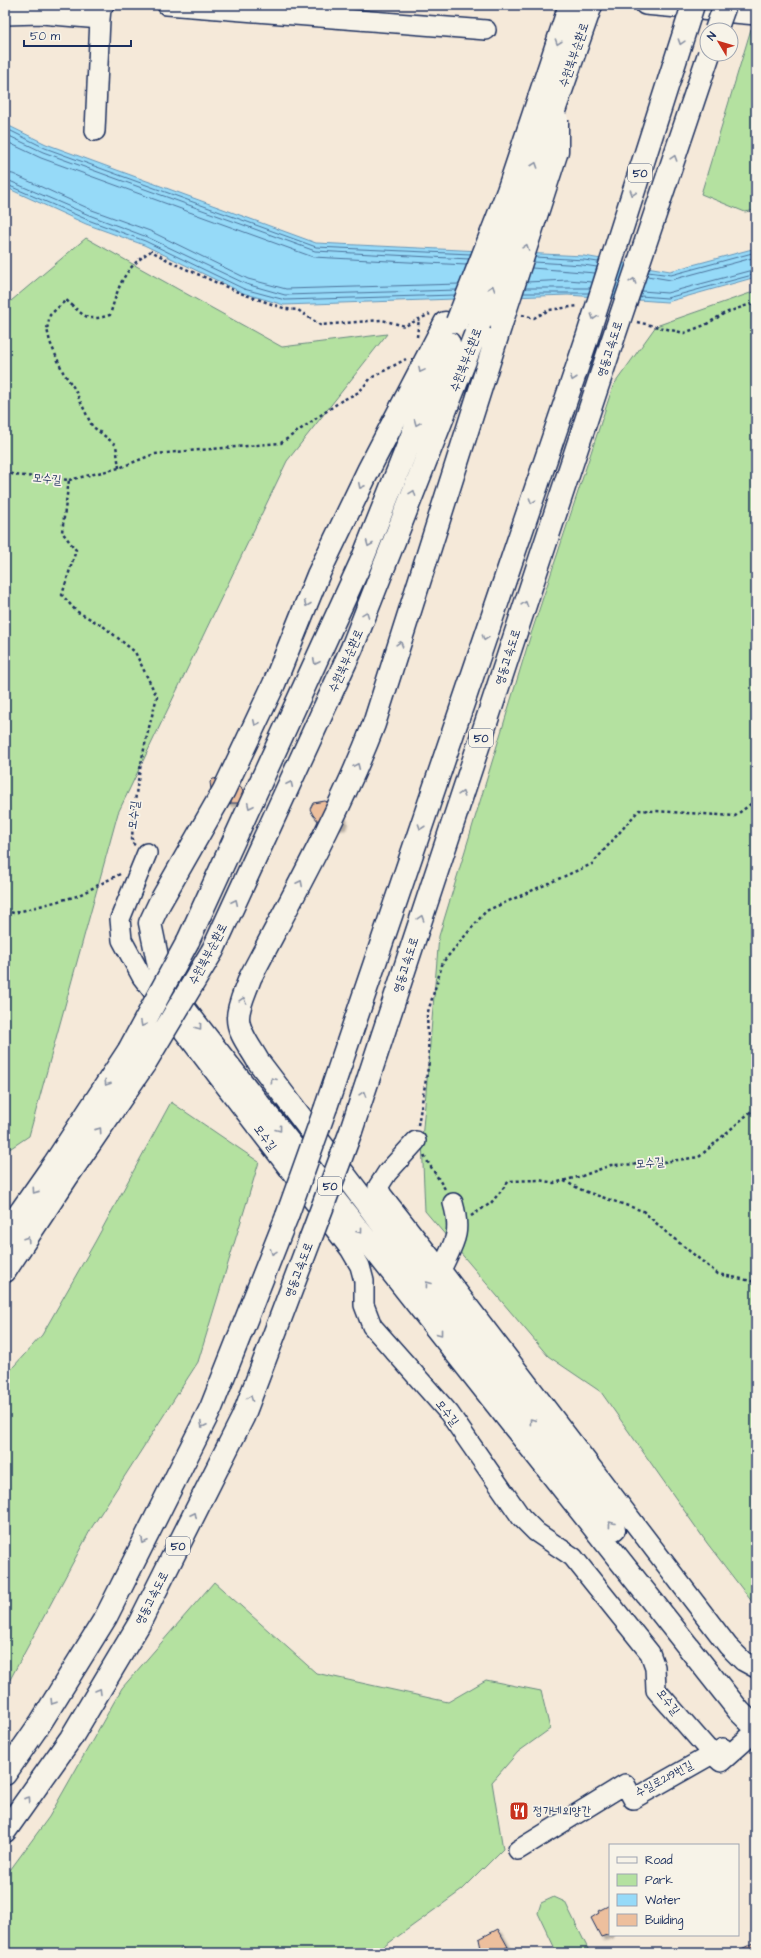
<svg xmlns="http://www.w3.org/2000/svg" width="761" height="1958" viewBox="0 0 761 1958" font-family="'Architects Daughter','Poor Story',sans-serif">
<defs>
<filter id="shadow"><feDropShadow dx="3.5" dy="3.5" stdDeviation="1" flood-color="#0004"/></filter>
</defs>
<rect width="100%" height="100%" fill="#f5e9d9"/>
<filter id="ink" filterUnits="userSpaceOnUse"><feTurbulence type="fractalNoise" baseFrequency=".025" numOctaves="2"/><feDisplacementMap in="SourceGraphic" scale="8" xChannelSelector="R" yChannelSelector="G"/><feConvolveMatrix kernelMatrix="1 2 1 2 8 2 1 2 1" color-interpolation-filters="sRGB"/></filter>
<g filter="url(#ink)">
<path fill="#b4e1a0" stroke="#68887f" d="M751,29H756V210L745,212L701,194Z
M86,238L282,347L387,334L287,461L118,813L29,1136L5,1152V306Z
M756,291V1607L707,1543L601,1392L548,1356L425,1211L422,1140L439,936L531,634L613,386L656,326Z
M171,1102L259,1162L198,1362L92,1527L5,1689V1376L42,1335L95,1242Z
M214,1582L316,1673L448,1702L486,1680L541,1691L550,1729L518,1752L492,1782L503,1849L462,1890L375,1953H188L182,1947L178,1953H5V1877L49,1817L122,1688Z
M554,1897L565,1902L590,1953H557L538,1913L541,1903Z"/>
<path fill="#96daf8" stroke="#6596ba" d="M5,124L46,144L316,243L584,256L670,271L756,248V277L667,302L568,295L284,305L243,293L144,245L86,224L5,187Z"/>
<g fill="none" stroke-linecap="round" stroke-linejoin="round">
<path stroke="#4c739c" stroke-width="1" d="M5,128L45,148L316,247L471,254
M5,134L43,152L315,251L469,259
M5,141L41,158L313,257L466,265
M5,173L13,174L92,210L150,231L248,279L286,289L459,284
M5,179L89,215L147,237L246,284L285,295L457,290
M5,184L88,220L145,241L244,289L285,300L455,295
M535,257L584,260L598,262
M534,262L583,265L597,267
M532,268L595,273
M648,272L671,275L756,252
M647,276L671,280L756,257
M527,282L568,280L592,282
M525,288H590
M642,291L667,293L756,269
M524,293H589
M640,296L667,298L756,274"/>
</g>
<path fill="#edbf9d" stroke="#1b2f5e" filter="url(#shadow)" d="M226,777L232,779L240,786L246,797L242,803H228L211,789L210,782L213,779Z
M325,801L337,806L344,819L342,826L331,827L319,822L313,815L310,809L313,803Z
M610,1905V1934L601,1937L591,1918L599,1913L598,1911Z
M498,1929L508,1947L505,1948L507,1953H482L479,1939Z
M756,1942V1953H738L737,1951Z"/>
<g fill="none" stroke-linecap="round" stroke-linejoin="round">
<defs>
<path id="minor" d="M167,5L486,30
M645,5L756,15
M5,15L41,14L100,19
M95,131L100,19L101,9L104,5
M147,853L120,919L122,940L142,977L350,1249L360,1266L364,1281V1305L372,1326L449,1413L521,1517L536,1532L573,1557L650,1653L655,1667L656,1690L712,1754L721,1762L756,1731
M416,1141L387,1173L378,1187L382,1195L441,1270
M453,1203C462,1234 454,1242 441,1270L728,1646L743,1661L756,1668
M518,1850L625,1784L633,1799L723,1748"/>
<path id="highway" d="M445,323L369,469L318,575L274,684L224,790L159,904L150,923L161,976L172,993L240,1080L739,1711L756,1728
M501,324L374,724C340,812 294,894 250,978C246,990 238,1005 238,1018C238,1033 251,1048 258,1061L614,1529
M188,941L363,558L449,343
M213,950L352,648L479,325
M326,1107L586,341
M351,1131L611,345
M5,1234L54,1164L129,1050
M5,1271L67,1177L145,1063
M5,1774L41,1722L106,1617L211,1408L287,1216
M5,1831L71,1738L139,1624L243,1417L310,1240"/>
</defs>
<use href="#minor" stroke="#1b2f5e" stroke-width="22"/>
<use href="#highway" stroke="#1b2f5e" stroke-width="25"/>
<path stroke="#1b2f5e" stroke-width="2.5" stroke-dasharray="3 3" stroke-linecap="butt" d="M522,315L534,318L549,310L578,306
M637,322L684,333L705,325L725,313L756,302
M417,337L419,318
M119,468L116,445L92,426L74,388L63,372L50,342L47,329L50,315L66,300C84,315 86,323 110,315C119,285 123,269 151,251L177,265L240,293L286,309L298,310L320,325L382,320L405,326L430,314
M5,471L14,475L69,480L62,532L76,550L62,595L76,611L103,626L135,652L157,697C144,744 133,794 132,843L135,845
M69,480L119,468L154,454L281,443L341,401L359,392L371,378L406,359
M5,911L14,913L77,896L120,874
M418,1125L429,1062L427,1015L443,962L486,911L592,864L639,810L735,816L756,800
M424,1156L445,1189
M564,1181L584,1191L643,1211L667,1233L718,1274L756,1282
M471,1216L491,1203L509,1181L539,1180L554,1183L582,1176L611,1165L649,1164L699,1157L756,1107"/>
<use href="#minor" stroke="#f7f3e8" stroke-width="19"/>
<use href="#highway" stroke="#f7f3e8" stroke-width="22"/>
<defs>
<path id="highway-bridge" d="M716,30L725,5
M457,322L508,191L570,5
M501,324L557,151V120
M479,325L591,5
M586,341L693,5
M611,345L709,54
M129,1050L188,941
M145,1063L213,950
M287,1216L326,1107
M310,1240L351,1131"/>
</defs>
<use href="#highway-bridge" stroke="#1b2f5e" stroke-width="25" stroke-linecap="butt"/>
<use href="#highway-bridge" stroke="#f7f3e8" stroke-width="22"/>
</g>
<defs><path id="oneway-chevron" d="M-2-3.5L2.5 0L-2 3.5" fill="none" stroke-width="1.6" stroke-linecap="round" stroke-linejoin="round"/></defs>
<g stroke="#8991a3">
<use href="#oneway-chevron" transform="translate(558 42) rotate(109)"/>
<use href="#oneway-chevron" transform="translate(681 42) rotate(108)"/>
<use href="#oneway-chevron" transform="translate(674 158) rotate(-72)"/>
<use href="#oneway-chevron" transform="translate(535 165) rotate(-71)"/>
<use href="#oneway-chevron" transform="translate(633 193) rotate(108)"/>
<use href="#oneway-chevron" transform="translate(526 247) rotate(-72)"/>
<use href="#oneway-chevron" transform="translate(633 281) rotate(-72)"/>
<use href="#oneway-chevron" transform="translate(492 288) rotate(-71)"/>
<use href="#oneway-chevron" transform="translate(594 317) rotate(108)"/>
<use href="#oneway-chevron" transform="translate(421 370) rotate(118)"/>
<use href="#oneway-chevron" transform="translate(573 378) rotate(109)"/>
<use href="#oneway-chevron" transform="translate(417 423) rotate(112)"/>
<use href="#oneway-chevron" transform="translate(361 486) rotate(116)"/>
<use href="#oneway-chevron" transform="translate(413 493) rotate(-69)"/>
<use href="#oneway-chevron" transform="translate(532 501) rotate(109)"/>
<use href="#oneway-chevron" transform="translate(369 544) rotate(112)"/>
<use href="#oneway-chevron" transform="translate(307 604) rotate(112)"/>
<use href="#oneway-chevron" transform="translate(525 604) rotate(-72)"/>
<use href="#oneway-chevron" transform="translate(366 614) rotate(-69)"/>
<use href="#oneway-chevron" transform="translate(485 638) rotate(109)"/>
<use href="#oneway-chevron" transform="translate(400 644) rotate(-72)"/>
<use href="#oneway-chevron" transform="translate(316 662) rotate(115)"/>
<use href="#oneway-chevron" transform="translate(256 723) rotate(115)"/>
<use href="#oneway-chevron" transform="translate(357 766) rotate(-66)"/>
<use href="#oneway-chevron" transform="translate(290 784) rotate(-65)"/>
<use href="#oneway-chevron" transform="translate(462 794) rotate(-72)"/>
<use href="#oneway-chevron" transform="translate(250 806) rotate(115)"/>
<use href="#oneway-chevron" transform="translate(421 827) rotate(109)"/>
<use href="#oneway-chevron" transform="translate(300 883) rotate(-63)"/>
<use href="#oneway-chevron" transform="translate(235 902) rotate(-65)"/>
<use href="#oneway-chevron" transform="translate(421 918) rotate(-72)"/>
<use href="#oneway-chevron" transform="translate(243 1000) rotate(-73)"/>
<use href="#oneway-chevron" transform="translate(143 1024) rotate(118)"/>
<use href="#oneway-chevron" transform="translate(199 1027) rotate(52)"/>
<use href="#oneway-chevron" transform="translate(273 1080) rotate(-127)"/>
<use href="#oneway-chevron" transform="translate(107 1083) rotate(123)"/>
<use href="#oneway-chevron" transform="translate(363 1094) rotate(-72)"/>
<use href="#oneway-chevron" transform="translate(279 1129) rotate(52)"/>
<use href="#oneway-chevron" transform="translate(99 1130) rotate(-55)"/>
<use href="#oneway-chevron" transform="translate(35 1191) rotate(125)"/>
<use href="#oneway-chevron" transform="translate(360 1231) rotate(52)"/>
<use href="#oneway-chevron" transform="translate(27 1239) rotate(-57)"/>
<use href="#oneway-chevron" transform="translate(273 1252) rotate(111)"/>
<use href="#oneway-chevron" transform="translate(428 1284) rotate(-127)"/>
<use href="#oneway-chevron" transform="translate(440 1333) rotate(52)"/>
<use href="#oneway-chevron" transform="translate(250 1398) rotate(-69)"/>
<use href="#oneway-chevron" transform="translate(532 1421) rotate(-127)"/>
<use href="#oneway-chevron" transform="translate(203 1425) rotate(117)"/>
<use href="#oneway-chevron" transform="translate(194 1515) rotate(-63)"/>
<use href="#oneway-chevron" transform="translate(611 1524) rotate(-127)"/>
<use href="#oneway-chevron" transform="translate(144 1541) rotate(117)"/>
<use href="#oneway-chevron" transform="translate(99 1691) rotate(-59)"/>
<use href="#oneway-chevron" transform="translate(53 1702) rotate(122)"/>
<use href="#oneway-chevron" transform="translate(28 1799) rotate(-55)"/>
</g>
</g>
<defs>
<symbol id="restaurant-square" viewBox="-11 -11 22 22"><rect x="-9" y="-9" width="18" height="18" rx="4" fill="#c8321e" stroke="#f7f3e8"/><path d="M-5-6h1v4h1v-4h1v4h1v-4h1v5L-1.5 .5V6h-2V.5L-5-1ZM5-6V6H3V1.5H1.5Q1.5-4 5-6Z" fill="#fff"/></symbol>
</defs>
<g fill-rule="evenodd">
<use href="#restaurant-square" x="508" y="1800" width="22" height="22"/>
</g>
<g text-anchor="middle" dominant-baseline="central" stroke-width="3.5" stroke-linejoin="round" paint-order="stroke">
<g fill="#f7f3e8" stroke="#5d6a87" stroke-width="1">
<rect x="628" y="164" width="24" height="18" rx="3"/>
<rect x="469" y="729" width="24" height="18" rx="3"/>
<rect x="318" y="1177" width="24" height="18" rx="3"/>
<rect x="166" y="1537" width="24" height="18" rx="3"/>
</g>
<g font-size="11" font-weight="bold" fill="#1b2f5e">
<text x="640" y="173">50</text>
<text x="481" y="738">50</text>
<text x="330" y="1186">50</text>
<text x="178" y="1546">50</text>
</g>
<g font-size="12" fill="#1b2f5e" stroke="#f7f3e8">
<text transform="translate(574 55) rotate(-71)">수원북부순환로</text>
<text transform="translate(610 349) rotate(-72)">영동고속도로</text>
<text transform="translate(466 360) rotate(-69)">수원북부순환로</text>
<text transform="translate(47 479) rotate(5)">모수길</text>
<text transform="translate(508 657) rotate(-72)">영동고속도로</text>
<text transform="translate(346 661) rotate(-66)">수원북부순환로</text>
<text transform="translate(134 815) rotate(-83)">모수길</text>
<text transform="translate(208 954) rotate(-62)">수원북부순환로</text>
<text transform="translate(406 965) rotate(-72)">영동고속도로</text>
<text transform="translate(265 1138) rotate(53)">모수길</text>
<text transform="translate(650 1163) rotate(-5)">모수길</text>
<text transform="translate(299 1270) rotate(-69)">영동고속도로</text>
<text transform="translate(447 1413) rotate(52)">모수길</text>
<text transform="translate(152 1598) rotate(-63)">영동고속도로</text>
<text transform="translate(668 1702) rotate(52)">모수길</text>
<text transform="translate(664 1779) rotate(-28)">수일로219번길</text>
</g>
<g font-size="12" fill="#1b2f5e" stroke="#f7f3e8" text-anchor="start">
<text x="533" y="1811">정가네외양간</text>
</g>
</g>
<rect width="761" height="1958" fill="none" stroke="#f7f3e8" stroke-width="20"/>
<rect x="10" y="10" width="741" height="1938" fill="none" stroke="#1b2f5e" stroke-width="1.5" filter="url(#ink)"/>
<rect x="609" y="1844" width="130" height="92" fill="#f7f3e8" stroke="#9fa5b1"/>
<rect x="617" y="1857" width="20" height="6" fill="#f7f3e8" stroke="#9fa5b1"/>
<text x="645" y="1864" font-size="12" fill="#1b2f5e">Road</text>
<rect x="617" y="1874" width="20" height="12" fill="#b4e1a0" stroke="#9fa5b1"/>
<text x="645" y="1884" font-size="12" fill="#1b2f5e">Park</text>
<rect x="617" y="1894" width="20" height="12" fill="#96daf8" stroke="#9fa5b1"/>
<text x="645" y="1904" font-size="12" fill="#1b2f5e">Water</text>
<rect x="617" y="1914" width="20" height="12" fill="#edbf9d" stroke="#9fa5b1"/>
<text x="645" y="1924" font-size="12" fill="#1b2f5e">Building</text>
<g transform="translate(719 42) rotate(308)"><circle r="19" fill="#f7f3e8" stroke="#9fa5b1"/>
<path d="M0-3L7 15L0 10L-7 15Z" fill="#c8321e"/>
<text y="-6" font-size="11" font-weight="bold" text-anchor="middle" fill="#1b2f5e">N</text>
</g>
<path d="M24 40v6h107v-6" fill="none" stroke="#1b2f5e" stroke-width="2"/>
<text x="30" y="40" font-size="12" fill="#1b2f5e" stroke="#f7f3e8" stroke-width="3" paint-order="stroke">50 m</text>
</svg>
